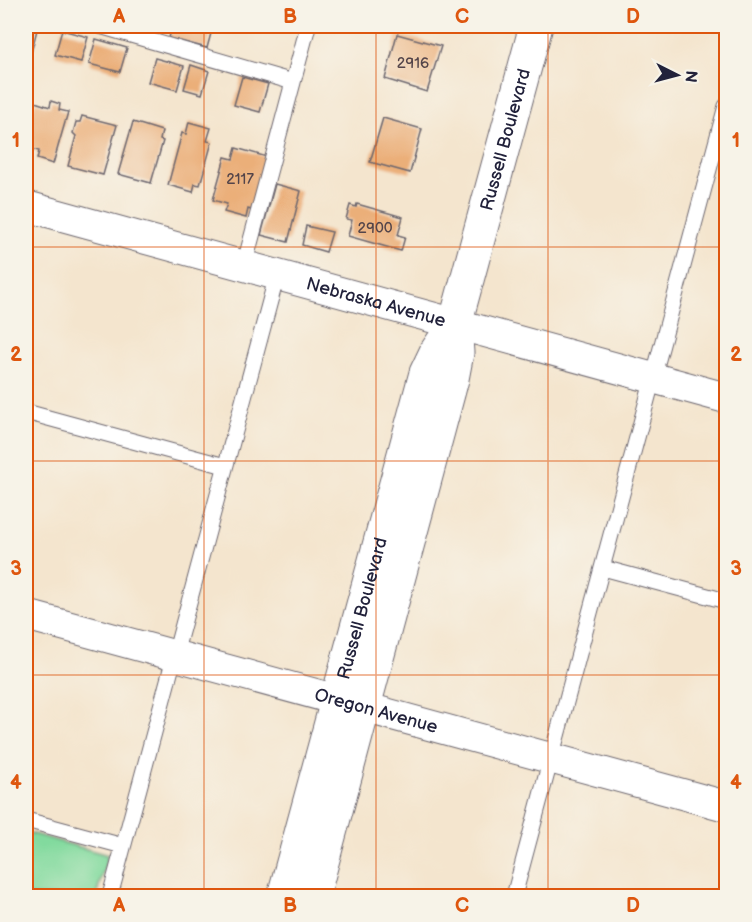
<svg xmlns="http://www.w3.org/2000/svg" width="752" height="922" viewBox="0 0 752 922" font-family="'Balsamiq Sans',sans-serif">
<rect width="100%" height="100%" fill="#f7f3e8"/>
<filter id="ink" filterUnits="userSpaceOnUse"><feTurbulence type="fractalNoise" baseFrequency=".0167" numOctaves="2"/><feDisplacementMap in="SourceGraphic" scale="12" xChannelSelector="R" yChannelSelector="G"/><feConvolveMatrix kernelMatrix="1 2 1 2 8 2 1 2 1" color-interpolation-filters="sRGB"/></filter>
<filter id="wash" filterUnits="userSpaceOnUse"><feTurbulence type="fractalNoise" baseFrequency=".008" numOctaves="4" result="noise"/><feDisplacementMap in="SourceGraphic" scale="24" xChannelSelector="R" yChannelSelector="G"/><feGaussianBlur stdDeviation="1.35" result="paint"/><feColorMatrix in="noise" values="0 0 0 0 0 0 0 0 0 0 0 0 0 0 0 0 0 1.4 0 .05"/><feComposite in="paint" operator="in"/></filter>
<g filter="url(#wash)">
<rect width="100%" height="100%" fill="#f4e5ce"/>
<path fill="#82da9e" stroke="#527e6c" stroke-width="1.5" d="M26,832L108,855L96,896H26Z"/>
<g id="blocks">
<path fill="#ebaf79" d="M26,26H38L31,53L26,52Z
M172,26H213L207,48L169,38Z
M62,30L88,37L81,62L55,55Z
M397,34L441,46L427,92L385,79Z
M96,39L127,48L120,72L89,64Z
M155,58L184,66L177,90L148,82Z
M191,65L209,71L202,94L184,89Z
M242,77L268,84L260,112L234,105Z
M51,101L60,104L59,110L68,112L53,164L37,159L39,151L26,148V135L35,102L50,107Z
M82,116L117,125L103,175L68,166L76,136L73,133L76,122H80Z
M383,118L422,129L410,173L370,162Z
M133,122L162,131L160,140L163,141L151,183L118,174Z
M189,122L211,128L207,141L212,142L200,185L195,184L193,192L168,185L182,133L186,134Z
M236,148L267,157L251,210L248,209L246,218L224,212L227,204L213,200L225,157L233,159Z
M275,184L301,191L288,242L261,235Z
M357,204L403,217L398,235L405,237L401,251L348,236L352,220L346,219L350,205L356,207Z
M306,226L332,232L326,252L302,245Z"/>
</g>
</g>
<g filter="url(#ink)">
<use href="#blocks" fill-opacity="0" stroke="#6c666e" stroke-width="1.5"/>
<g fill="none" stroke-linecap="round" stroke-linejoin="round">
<defs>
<path id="lane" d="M100,26L293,82
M244,266L308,26
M26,412L225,466
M603,568L726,601
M26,820L123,846
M110,896L277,275
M514,896L726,106"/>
<g id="street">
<path id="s1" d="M26,206L726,398"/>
<path id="s2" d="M26,615L726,806"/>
</g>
<g id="secondary">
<path id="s3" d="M284,896L426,373L436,352L455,324"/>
<path id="s4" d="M313,896L452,379L457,353L455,324L536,26"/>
</g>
</defs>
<use href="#lane" stroke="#6c666e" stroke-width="17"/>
<use href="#street" stroke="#6c666e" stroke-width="32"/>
<use href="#secondary" stroke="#6c666e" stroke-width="35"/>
<use href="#lane" stroke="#fff" stroke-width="15"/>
<use href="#street" stroke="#fff" stroke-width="30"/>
<use href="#secondary" stroke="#fff" stroke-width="33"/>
</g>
</g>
<path fill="none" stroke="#de560e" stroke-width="1.5" stroke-opacity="0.55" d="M204,26V896M376,26V896M548,26V896M26,247H726M26,461H726M26,675H726"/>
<g text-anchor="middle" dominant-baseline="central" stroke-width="4.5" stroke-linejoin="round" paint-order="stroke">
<g font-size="15" fill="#54454a">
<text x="413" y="63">2916</text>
<text x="240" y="179">2117</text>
<text x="375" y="228">2900</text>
</g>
<g font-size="18" fill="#22223b" stroke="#f7f3e8">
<text stroke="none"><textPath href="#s4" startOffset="782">Russell Boulevard</textPath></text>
<text stroke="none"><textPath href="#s1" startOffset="363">Nebraska Avenue</textPath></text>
<text stroke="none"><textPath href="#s3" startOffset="298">Russell Boulevard</textPath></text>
<text stroke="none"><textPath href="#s2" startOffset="363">Oregon Avenue</textPath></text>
</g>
</g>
<rect width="752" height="922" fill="none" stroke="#f7f3e8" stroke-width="66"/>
<g transform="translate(677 75) rotate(96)" stroke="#f7f3e8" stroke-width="4.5" paint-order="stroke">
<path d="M0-4.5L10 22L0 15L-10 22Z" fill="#22223b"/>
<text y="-9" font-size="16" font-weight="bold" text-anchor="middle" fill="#22223b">N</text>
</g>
<rect x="33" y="33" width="686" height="856" fill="none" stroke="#de560e" stroke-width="2"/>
<g font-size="20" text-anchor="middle" font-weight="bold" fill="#de560e">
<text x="119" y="23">A</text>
<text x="290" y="23">B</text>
<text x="462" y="23">C</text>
<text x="633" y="23">D</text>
<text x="16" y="147">1</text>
<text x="736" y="147">1</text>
<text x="16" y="361">2</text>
<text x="736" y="361">2</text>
<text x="16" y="575">3</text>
<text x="736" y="575">3</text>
<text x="16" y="789">4</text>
<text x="736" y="789">4</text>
<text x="119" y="912">A</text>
<text x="290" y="912">B</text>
<text x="462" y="912">C</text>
<text x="633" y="912">D</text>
</g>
</svg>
